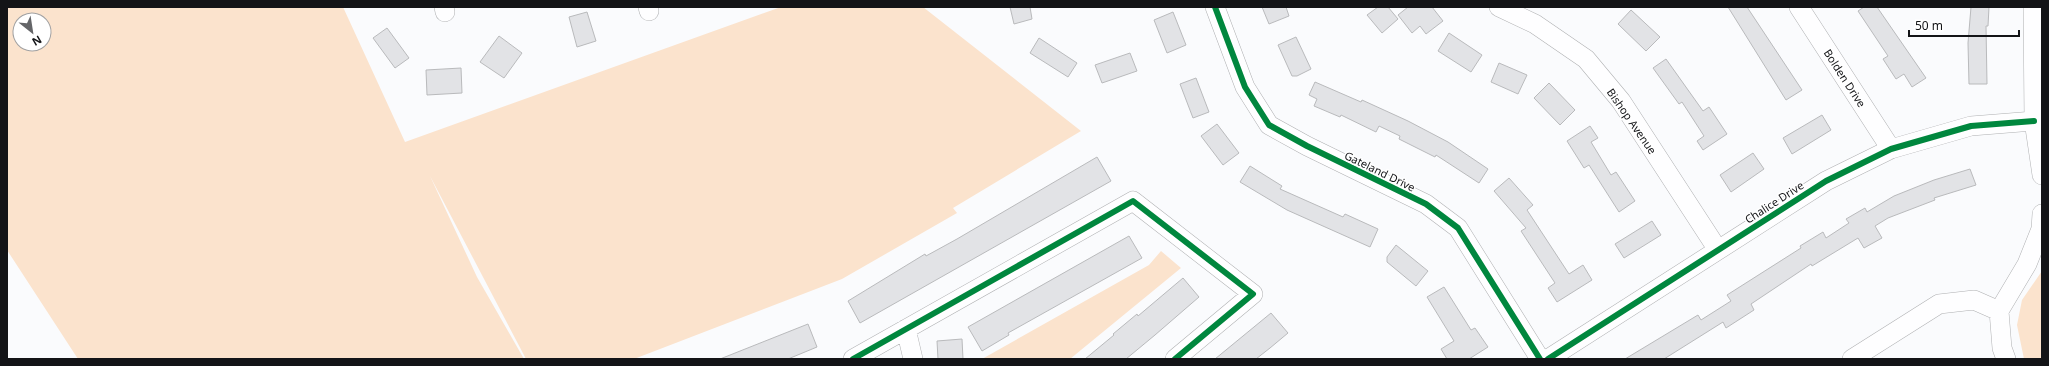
<svg xmlns="http://www.w3.org/2000/svg" width="2049" height="366" viewBox="0 0 2049 366" font-family="'Noto Sans',sans-serif">
<rect width="100%" height="100%" fill="#fafbfd"/>
<path fill="#fbe3cd" fill-rule="evenodd" d="M7,7H343L405,142L781,7H923L1081,131L953,208L957,213L842,279L634,359H526L430,176L477,277L524,359H78L7,250ZM20,20H44V44H20Z
M1161,251L1181,268L1070,359H982L1149,265Z
M2042,271V359H2024L2017,325L2022,300Z"/>
<path fill="#e2e3e6" stroke="#b9babc" d="M1010,7H1030L1032,19L1014,24Z
M1262,7H1286L1289,16L1269,24Z
M1378,7H1388L1398,19L1382,33L1367,15Z
M1408,7H1432L1443,21L1426,34L1420,26L1412,33L1398,15Z
M1728,7H1747L1802,90L1786,100Z
M1864,7H1877L1926,78L1912,87L1904,74L1896,79L1883,59L1888,56L1858,11Z
M1971,7H1989L1988,26H1986L1987,84H1969L1968,43Z
M1631,10L1660,37L1646,51L1618,24Z
M587,12L596,41L577,47L569,17Z
M1173,12L1186,45L1167,53L1154,20Z
M387,28L409,58L395,68L373,38Z
M1449,33L1482,55L1471,72L1438,51Z
M499,36L522,53L504,78L480,62Z
M1296,37L1311,69L1297,76H1292L1278,45Z
M1039,38L1077,63L1068,77L1030,53Z
M1130,53L1137,71L1102,83L1095,65Z
M1666,59L1703,111L1709,107L1727,134L1703,150L1697,141L1704,136L1682,102L1679,104L1653,68Z
M1499,63L1527,75L1518,94L1491,82Z
M461,68L462,93L427,95L426,70Z
M1196,78L1209,112L1193,118L1180,84Z
M1315,82L1361,102L1362,100L1408,121L1448,142L1488,169L1479,183L1436,155L1435,157L1399,139L1400,136L1379,126L1376,132L1341,115L1340,117L1314,106L1317,99L1309,95Z
M1549,83L1575,110L1560,125L1534,98Z
M1822,115L1831,130L1792,154L1783,138Z
M1217,124L1239,153L1223,165L1201,136Z
M1590,126L1598,138L1591,142L1611,175L1616,172L1635,201L1619,212L1589,165L1584,168L1567,141Z
M1753,153L1764,169L1731,192L1720,175Z
M1097,157L1111,181L860,323L848,301L925,254L926,256L957,239Z
M1250,166L1282,186L1280,189L1343,217L1345,214L1378,229L1370,247L1287,210L1240,182Z
M1970,169L1976,185L1934,198L1935,200L1888,218L1875,226L1882,238L1864,248L1858,238L1812,266L1811,264L1751,304L1754,310L1726,328L1723,322L1664,359H1625L1698,315L1701,320L1731,301L1727,295L1801,248L1800,246L1823,232L1826,238L1849,223L1846,219L1865,208L1867,212L1894,196L1934,180Z
M1509,178L1533,205L1527,210L1569,274L1583,265L1592,280L1557,302L1548,288L1555,283L1521,231L1526,228L1494,191Z
M1652,221L1661,235L1624,258L1615,244Z
M1129,236L1142,258L1008,333L1009,335L982,351L968,327Z
M1396,245L1428,271L1416,286L1387,262V257Z
M1183,278L1199,297L1155,335L1126,359H1085L1114,335L1113,334L1137,314L1138,316Z
M1444,287L1471,330L1475,328L1488,347L1469,359H1447L1441,349L1454,341L1427,297Z
M1271,313L1288,333L1270,348L1256,359H1215Z
M808,324L817,347L788,359H720Z
M962,339L963,359H938L937,341Z"/>
<g fill="none" stroke-linecap="round" stroke-linejoin="round">
<defs>
<path id="minor" d="M444,7L445,12
M648,7L649,11
M1215,7L1245,87L1269,125L1307,146L1426,204L1458,228L1540,359
M1499,7L1535,24L1586,59L1621,101L1718,250
M1799,7L1891,149
M2033,7L2034,121L2042,175
M906,329L913,359
M853,359L1133,201L1253,294L1175,359
M1548,359L1826,181L1891,149L1971,126L2034,121
M1852,359L1939,304L1974,300L1999,311
M2006,359L2002,348L1999,311L2027,264L2041,229L2042,214"/>
</defs>
<use href="#minor" stroke="#afb0b2" stroke-width="20"/>
<use href="#minor" stroke="#fefeff" stroke-width="19"/>
<defs>
<path id="cycleway" d="M1215,7L1245,87L1269,125L1307,146L1426,204L1458,228L1540,359
M853,359L1133,201L1253,294L1175,359
M1548,359L1826,181L1891,149L1971,126L2034,121"/>
</defs>
<use href="#cycleway" stroke="#fff" stroke-width="8"/>
<use href="#cycleway" stroke="#00873e" stroke-width="6"/>
</g>
<g text-anchor="middle" dominant-baseline="central" stroke-width="3" stroke-linejoin="round" paint-order="stroke">
<g font-size="11" fill="#131417" stroke="#fff">
<text transform="translate(1845 78) rotate(57)">Bolden Drive</text>
<text transform="translate(1632 121) rotate(55)">Bishop Avenue</text>
<text transform="translate(1380 171) rotate(26)">Gateland Drive</text>
<text transform="translate(1774 202) rotate(-33)">Chalice Drive</text>
</g>
</g>
<rect width="2049" height="366" fill="none" stroke="#131417" stroke-width="16"/>
<g transform="translate(32 32) rotate(150)"><circle r="19" fill="#ffffff" stroke="#a1a1a2"/>
<path d="M0-3L7 15L0 10L-7 15Z" fill="#646568"/>
<text y="-6" font-size="11" font-weight="bold" text-anchor="middle" fill="#131417">N</text>
</g>
<path d="M1909 30v6h110v-6" fill="none" stroke="#131417" stroke-width="2"/>
<text x="1915" y="30" font-size="12" fill="#131417" stroke="#ffffff" stroke-width="3" paint-order="stroke">50 m</text>
</svg>
